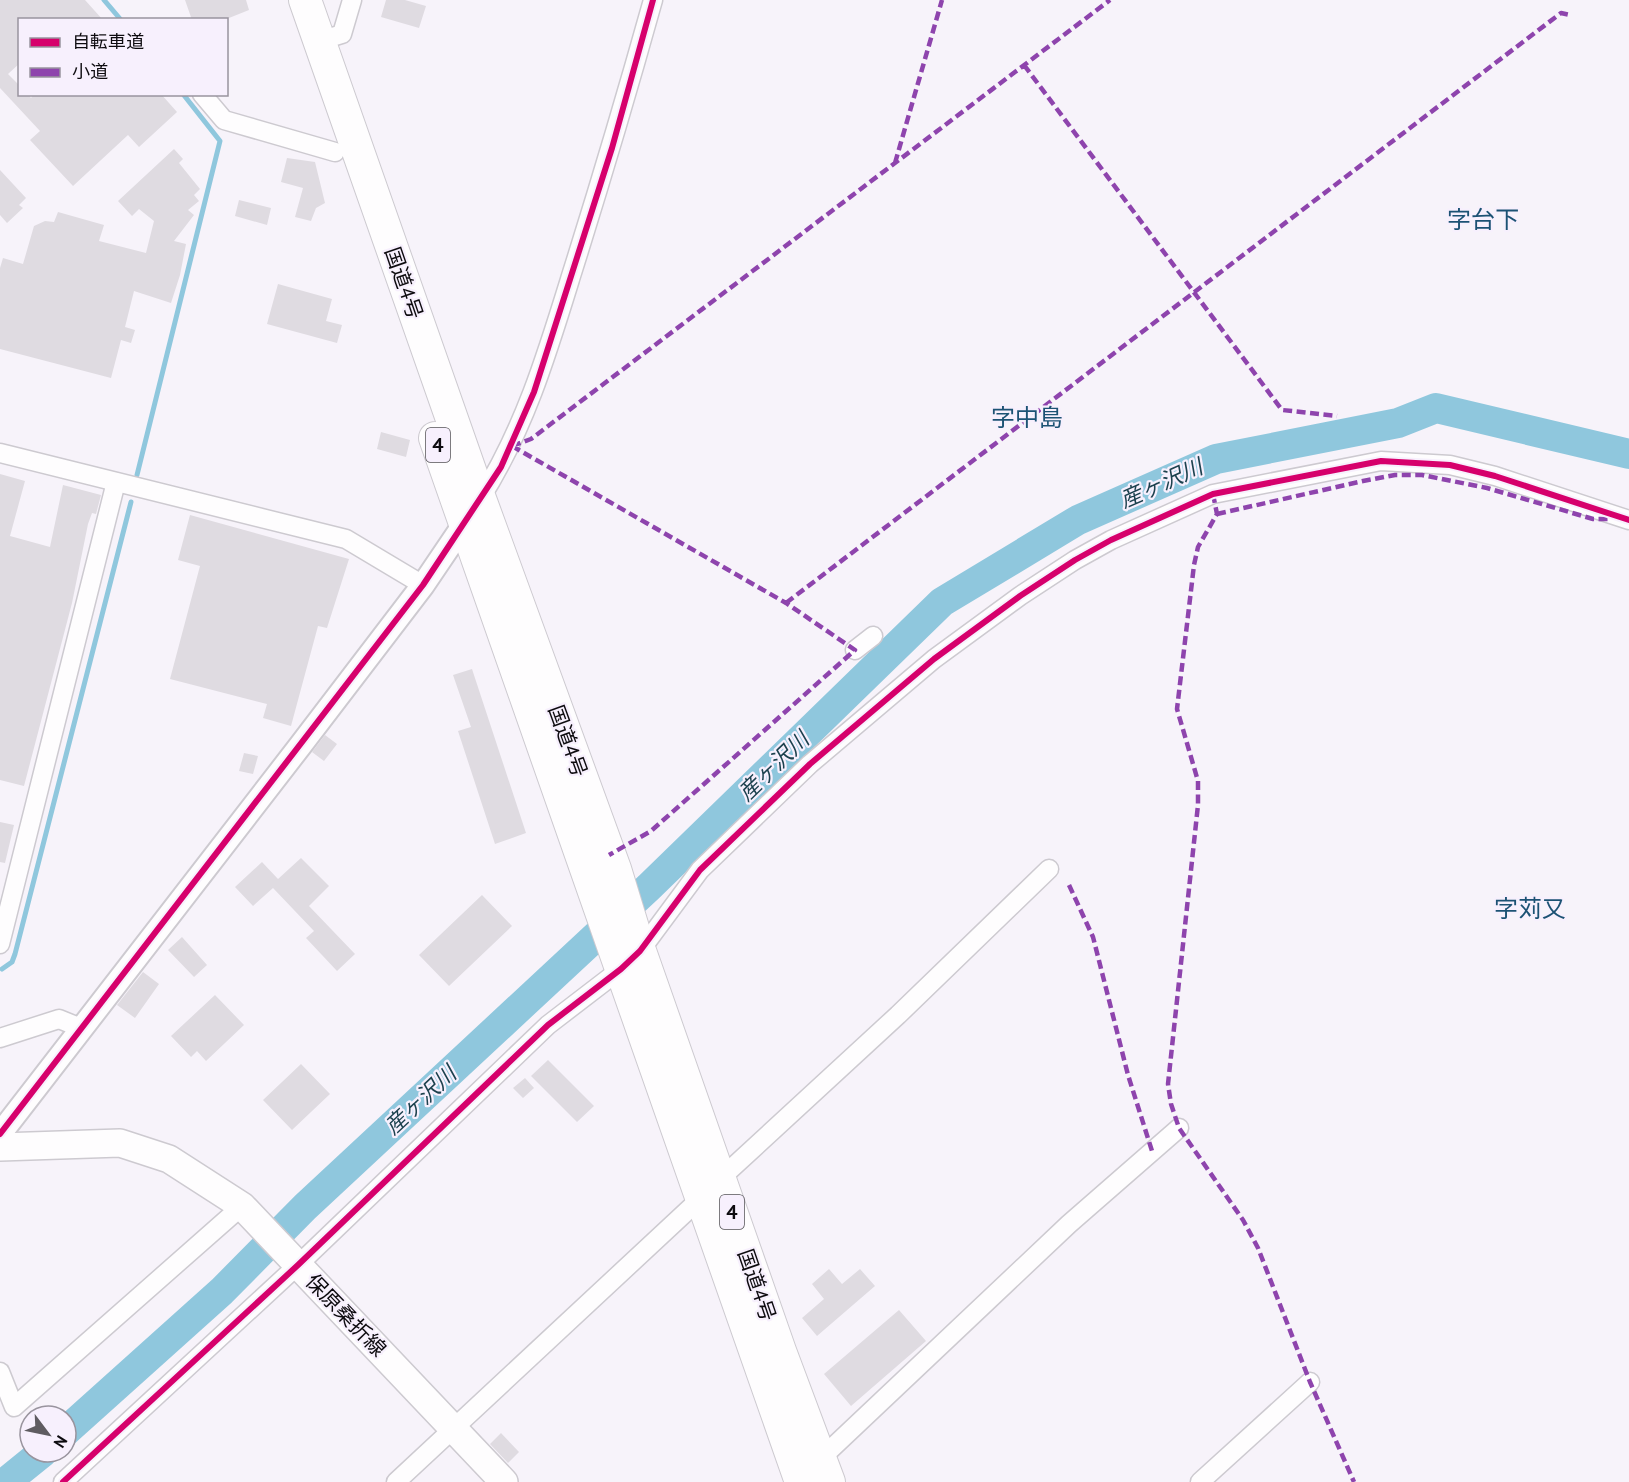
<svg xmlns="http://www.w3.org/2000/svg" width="1629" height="1482" viewBox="0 0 1629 1482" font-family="'PT Sans','Noto Sans JP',sans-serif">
<rect width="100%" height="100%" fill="#f7f3fa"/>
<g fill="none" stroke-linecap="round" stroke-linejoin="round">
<path stroke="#8fc7dd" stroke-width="5" d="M104,0L121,20
M137,475L220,141L183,94
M2,969L12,962L15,954L131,502"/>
<path stroke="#8fc7dd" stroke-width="30" d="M66,1431L222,1291L305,1207L649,887L942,602L1078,520L1216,459L1398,423L1436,408L1629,454
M6,1482L43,1452"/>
</g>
<path fill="#dfdbe1" d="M0,0H85L103,20H20V63L8,74L20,86V94H28L31,98L34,94H161L177,112L139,147L128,135L73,186L30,140L40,131L0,88Z
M185,0H246L249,10L224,20H192Z
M386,0H405L426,6L419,28L381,17Z
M174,149L183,159L179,163L200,189L194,195L199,201L188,210L194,215L174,241L186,244L180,275L171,303L134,291L125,327L135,330L131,343L121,340L111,378L0,349V268L3,258L23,264L34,226L45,221L54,222L58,212L104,225L99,241L146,253L154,221L139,209L132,216L118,201Z
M287,158L315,162L325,203L316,208L311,221L295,217L303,188L281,182Z
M0,170L26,198L19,205L23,208L7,223L0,215Z
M239,200L271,208L267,225L235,216Z
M278,284L332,299L326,321L342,325L337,343L267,324Z
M381,432L410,440L406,457L377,449Z
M0,474L25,481L10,536L50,547L63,485L101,495L96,514L92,513L88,524L72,603L24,786L0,780Z
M190,515L349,559L327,628L318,626L291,726L263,718L267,704L170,679L200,566L178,560Z
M472,669L526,833L495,844L458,731L471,727L453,675Z
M325,735L337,744L324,761L312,752Z
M244,753L258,756L253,774L239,771Z
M0,822L14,825L5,863L0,862Z
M301,858L329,886L309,906L355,954L337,971L306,938L314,931L273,888L253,906L235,887L262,862L278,879Z
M482,895L512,926L449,986L419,955Z
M182,937L207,965L194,977L168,950Z
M143,972L159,984L135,1018L117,1005Z
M215,995L244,1025L206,1061L197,1051L191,1057L171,1036Z
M548,1060L594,1106L577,1122L531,1076Z
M301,1064L330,1094L292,1130L263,1100Z
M525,1078L534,1088L523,1098L513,1088Z
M829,1269L842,1284L860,1269L875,1286L817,1336L802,1318L824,1299L812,1284Z
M899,1310L926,1341L851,1406L824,1374Z
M501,1433L519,1452L508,1463L490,1444Z"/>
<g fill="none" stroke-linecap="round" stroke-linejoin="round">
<defs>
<path id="minor" d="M319,41L342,34L352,0
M202,94L224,120L335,152
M0,453L346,539L423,585
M480,499C524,430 547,354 571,276C600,184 627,93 653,0
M855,650L873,636
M0,944L116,482
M0,1038L59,1019L81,1028
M721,1178L898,1015L1049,869
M0,1372L14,1407L242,1206
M815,1464L1069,1224L1179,1128
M63,1482L298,1265L548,1025L621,969L640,951L700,870L810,764L934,659L1020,596L1075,560L1111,540L1213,494L1381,461L1450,465L1495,476L1629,520
M396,1482L701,1198
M1200,1482L1310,1382"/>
<path id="tertiary" d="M0,1134L300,746L423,585L471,514"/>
<path id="secondary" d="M0,1147L120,1143L169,1159L242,1206L504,1482"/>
<path id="trunk" d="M305,0L480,499L615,869L640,951L780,1351L829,1482
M435,438L801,1482"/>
</defs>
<use href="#minor" stroke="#cdcad0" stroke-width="21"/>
<use href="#tertiary" stroke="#cdcad0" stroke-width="26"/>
<use href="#secondary" stroke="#cdcad0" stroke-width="30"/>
<use href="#trunk" stroke="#cdcad0" stroke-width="34"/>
<use href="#minor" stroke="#fefdfe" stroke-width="18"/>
<use href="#tertiary" stroke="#fefdfe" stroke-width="22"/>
<use href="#secondary" stroke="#fefdfe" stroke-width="27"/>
<use href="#trunk" stroke="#fefdfe" stroke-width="32"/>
<path stroke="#8e44ad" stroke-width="4.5" stroke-dasharray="9 4.5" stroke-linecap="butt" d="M1024,65L1282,410L1337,416
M895,163L942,0
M512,446L531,439L1110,0
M512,446L786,603L855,650L651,831L609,855
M1213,494L1217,514L1198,547L1194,565L1177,709L1198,781V805L1168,1084L1171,1104L1179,1128L1243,1220L1258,1248L1310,1382L1354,1482
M1217,514L1363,481L1395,475H1422L1487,488L1593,519H1611
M786,603L1561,13L1570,15
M1069,885L1093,937L1128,1075L1152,1151"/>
<defs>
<path id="cycleway" d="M0,1134L423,585L501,467L534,392L612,148L653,0
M63,1482L298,1265L548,1025L621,969L640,951L700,870L810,764L934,659L1020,596L1075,560L1111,540L1213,494L1381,461L1450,465L1495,476L1629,520"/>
</defs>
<use href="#cycleway" stroke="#f7f0fd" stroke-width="10"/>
<use href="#cycleway" stroke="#d6006c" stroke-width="6"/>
</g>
<g text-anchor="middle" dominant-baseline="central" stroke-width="4.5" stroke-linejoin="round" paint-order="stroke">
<g fill="#f7f0fd" stroke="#535056" stroke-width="1.5">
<rect x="426" y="428" width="24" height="34" rx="4.5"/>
<rect x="720" y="1195" width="24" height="34" rx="4.5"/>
</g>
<g font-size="20" font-weight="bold" fill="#0d0b0f">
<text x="438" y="445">4</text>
<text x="732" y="1212">4</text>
</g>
<g font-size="21" fill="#0d0b0f" stroke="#f7f0fd">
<text transform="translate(404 283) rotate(71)">国道4号</text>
<text transform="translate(568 741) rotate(70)">国道4号</text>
<text transform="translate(757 1285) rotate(71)">国道4号</text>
<text transform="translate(346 1315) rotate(46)">保原桑折線</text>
</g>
<g font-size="22" font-style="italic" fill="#1c414e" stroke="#f7f0fd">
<text transform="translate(1161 483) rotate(-24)">産ヶ沢川</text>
<text transform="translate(773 766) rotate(-44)">産ヶ沢川</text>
<text transform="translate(420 1100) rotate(-43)">産ヶ沢川</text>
</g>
<g font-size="24" fill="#1c5274" stroke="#f7f0fd">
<text x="1483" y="219">字台下</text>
<text x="1027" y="417">字中島</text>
<text x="1530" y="908">字苅又</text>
</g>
</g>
<rect x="18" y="18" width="210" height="78" fill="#f7f0fd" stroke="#99949e" stroke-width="1.5"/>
<rect x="30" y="38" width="30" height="9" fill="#d6006c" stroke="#99949e" stroke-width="1.5"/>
<text x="72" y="48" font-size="18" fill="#0d0b0f">自転車道</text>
<rect x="30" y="68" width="30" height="9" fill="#8e44ad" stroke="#99949e" stroke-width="1.5"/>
<text x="72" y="78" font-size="18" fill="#0d0b0f">小道</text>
<g transform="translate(48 1434) rotate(122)"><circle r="28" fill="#f7f0fd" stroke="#99949e" stroke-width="1.5"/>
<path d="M0-4.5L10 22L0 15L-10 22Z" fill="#5f5c61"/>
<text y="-9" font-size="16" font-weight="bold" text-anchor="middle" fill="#0d0b0f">N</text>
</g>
</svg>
